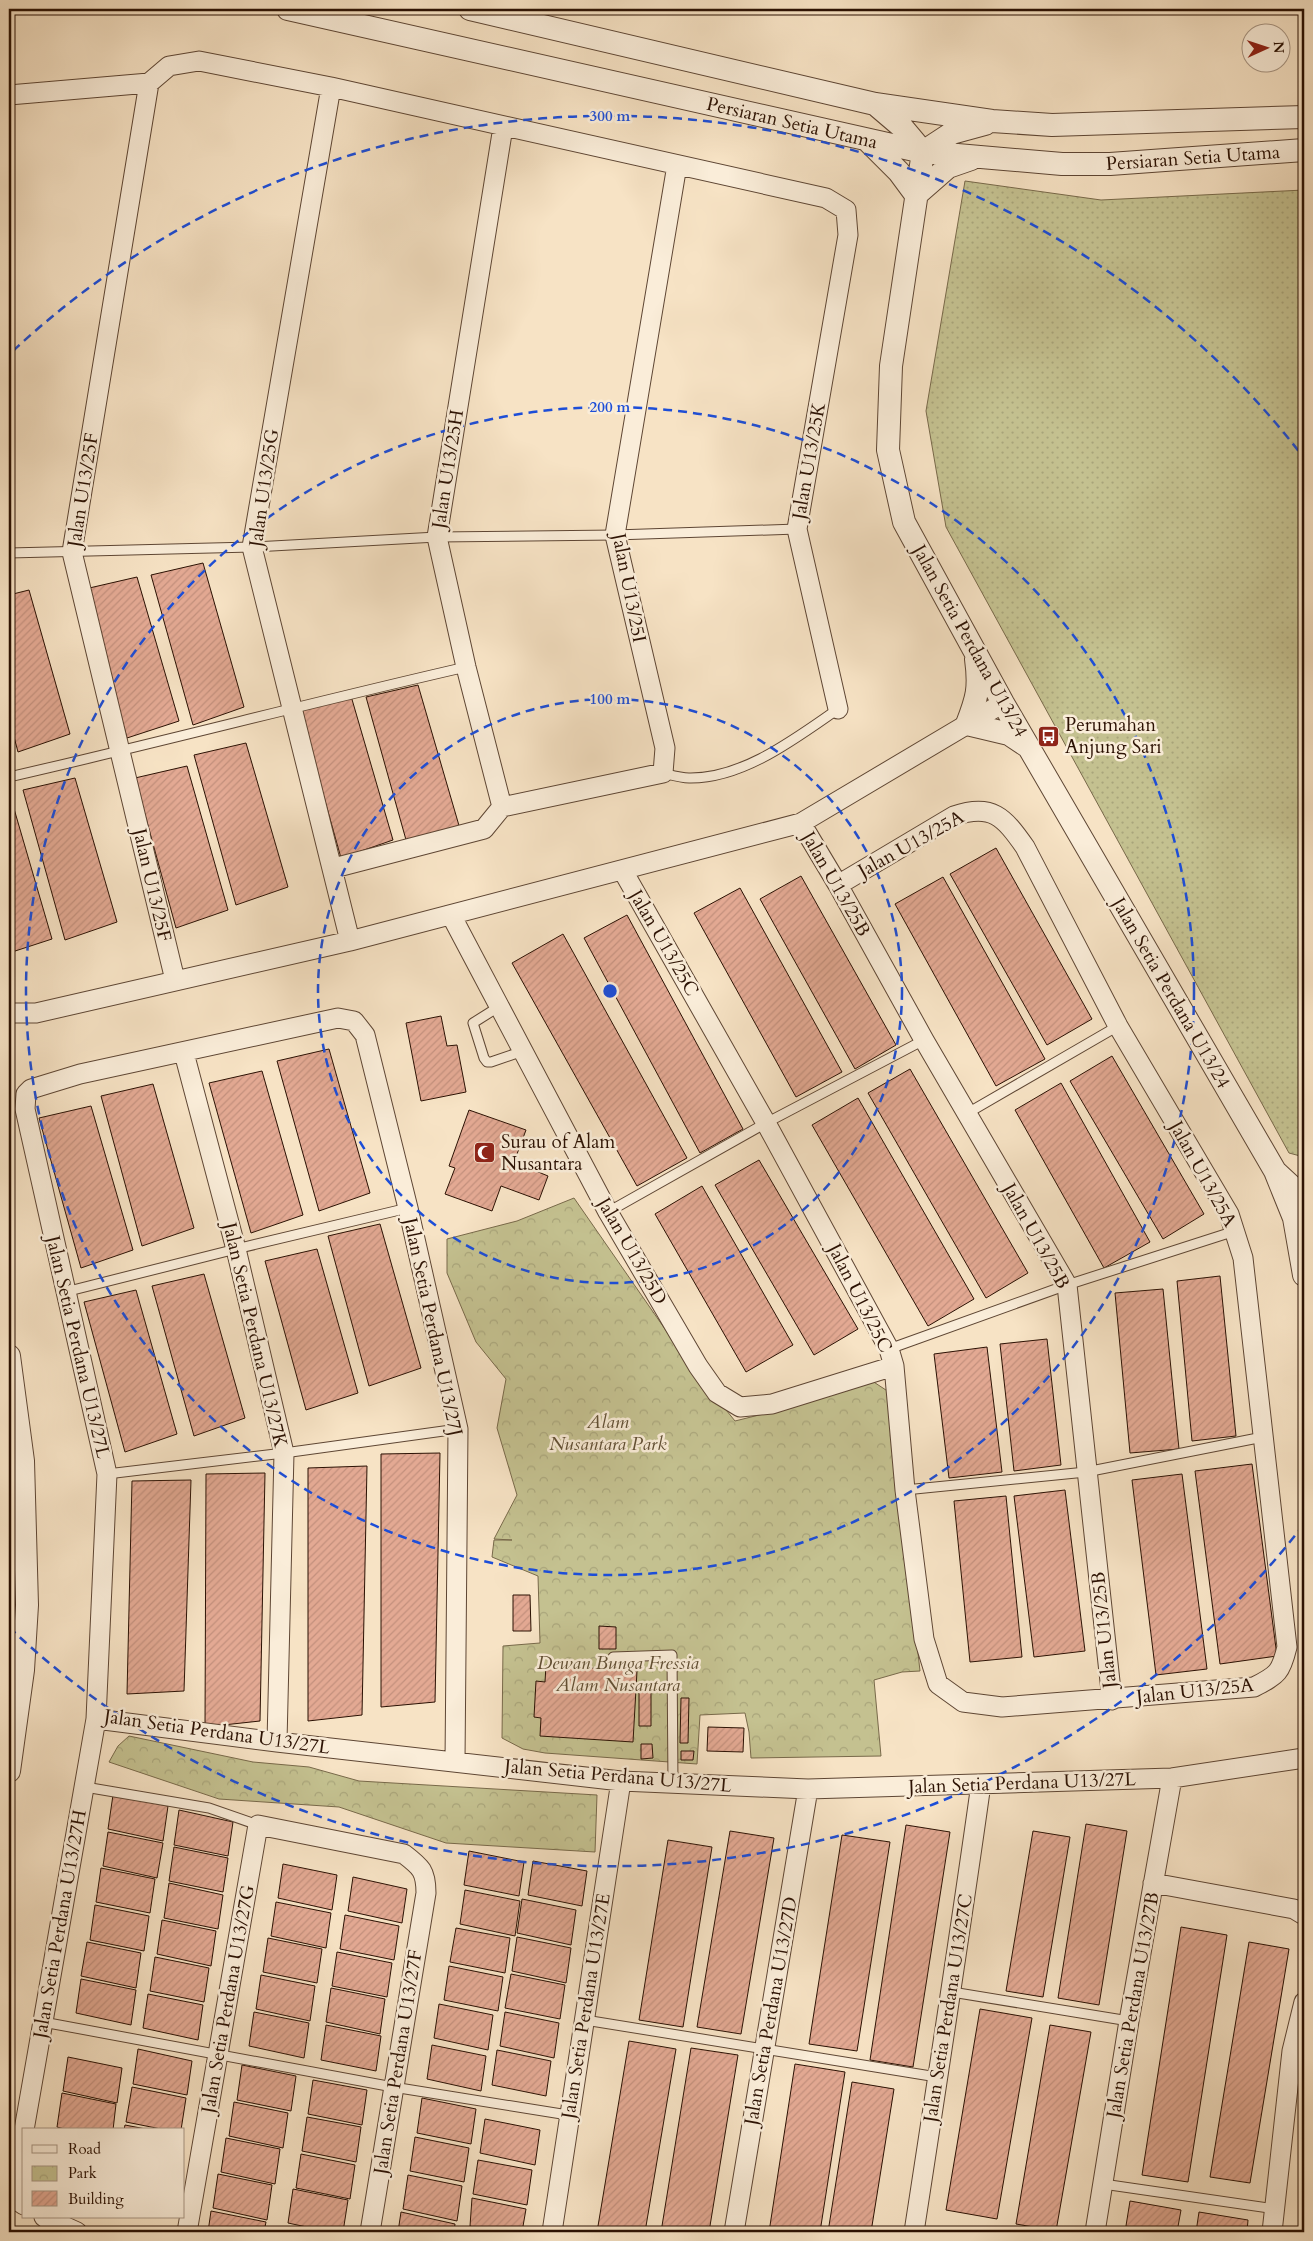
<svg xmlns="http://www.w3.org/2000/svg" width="1313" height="2241" viewBox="0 0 1313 2241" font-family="Cardo,serif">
<defs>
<pattern id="grass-dots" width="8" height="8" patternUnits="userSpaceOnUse" patternTransform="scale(1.25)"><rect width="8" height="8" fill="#c4c190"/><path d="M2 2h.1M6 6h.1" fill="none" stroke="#a9a57b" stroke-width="1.8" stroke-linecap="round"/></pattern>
<pattern id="park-crowns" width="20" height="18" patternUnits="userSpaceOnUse" patternTransform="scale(1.25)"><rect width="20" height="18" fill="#c4c190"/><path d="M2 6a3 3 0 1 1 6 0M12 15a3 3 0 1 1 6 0" fill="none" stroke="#a9a57b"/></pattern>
<pattern id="building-hatch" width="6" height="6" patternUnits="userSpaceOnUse" patternTransform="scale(1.25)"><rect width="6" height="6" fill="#e3a993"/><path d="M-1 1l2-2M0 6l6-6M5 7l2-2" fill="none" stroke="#c3907d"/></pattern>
</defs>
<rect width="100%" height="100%" fill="#f7e3c5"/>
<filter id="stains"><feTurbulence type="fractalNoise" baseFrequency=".004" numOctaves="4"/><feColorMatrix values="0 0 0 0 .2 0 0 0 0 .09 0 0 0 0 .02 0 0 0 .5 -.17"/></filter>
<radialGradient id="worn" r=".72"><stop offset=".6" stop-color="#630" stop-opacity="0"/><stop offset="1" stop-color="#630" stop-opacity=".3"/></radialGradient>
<path fill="url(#grass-dots)" stroke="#78694a" d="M965,181L1101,200L1304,190V1157L1289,1153L946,527L926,411Z"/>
<path fill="url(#park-crowns)" stroke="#78694a" d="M574,1198L692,1368L735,1421L795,1406L863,1375L889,1392L920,1671L902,1672L874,1680L881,1756L751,1758L749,1732L745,1713L700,1715L697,1764L545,1753L523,1749L502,1738L503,1646L540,1643L538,1576L492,1557L494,1540H512L494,1539L517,1495L497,1428L506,1379L476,1342L447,1273V1239L517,1221Z
M129,1736L253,1762L309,1767L359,1781L597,1795L595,1852L446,1843L339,1807L219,1799L109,1762L118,1746Z"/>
<path fill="url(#building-hatch)" stroke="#2b1103" d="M203,563L244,707L193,725L151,575Z
M137,577L179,721L127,738L85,589Z
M29,590L70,734L18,752L9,718V595Z
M418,685L460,829L408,847L366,697Z
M351,696L393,840L341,858L299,708Z
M246,743L288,887L236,905L194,755Z
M187,766L228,910L176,928L135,778Z
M75,778L117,922L65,940L23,790Z
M9,795H10L52,939L9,953Z
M996,848L1092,1019L1047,1045L950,874Z
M801,876L896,1045L855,1069L760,899Z
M943,877L1045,1059L996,1086L895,904Z
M740,888L842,1072L796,1097L694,913Z
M627,915L743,1129L700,1153L584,938Z
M563,934L687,1158L637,1186L512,963Z
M441,1016L447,1046L457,1045L466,1092L421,1101L406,1023Z
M329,1049L370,1193L319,1211L277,1061Z
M1112,1056L1204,1214L1163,1239L1070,1081Z
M910,1069L1028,1273L986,1298L868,1093Z
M262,1071L303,1215L251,1233L209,1083Z
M1061,1083L1150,1242L1104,1268L1015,1110Z
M153,1084L194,1228L142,1246L101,1096Z
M858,1098L974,1299L928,1326L812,1125Z
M91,1106L133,1250L81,1268L39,1118Z
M469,1110L526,1130L514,1162L548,1176L539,1200L501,1186L492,1211L445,1194L455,1168L449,1166Z
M759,1160L858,1329L814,1355L715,1185Z
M702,1186L793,1345L746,1372L655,1214Z
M380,1224L421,1368L369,1386L328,1236Z
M317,1249L358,1393L306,1410L265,1261Z
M204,1274L245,1418L194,1436L152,1286Z
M1220,1276L1236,1436L1192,1441L1177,1281Z
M1163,1289L1179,1449L1130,1453L1115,1293Z
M136,1290L177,1434L125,1452L84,1302Z
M1047,1339L1061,1465L1014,1471L1000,1344Z
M987,1347L1002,1472L949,1478L934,1354Z
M440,1453L435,1702L381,1707V1454Z
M1252,1464L1277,1656L1220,1664L1195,1471Z
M367,1466L362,1715L308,1721V1468Z
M265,1473L260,1721L205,1727L206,1474Z
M1182,1474L1207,1669L1156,1675L1132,1480Z
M191,1480L184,1691L127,1694L132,1481Z
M1065,1490L1085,1651L1034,1657L1014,1496Z
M1006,1496L1022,1657L970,1662L954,1501Z
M513,1595H530L531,1631H513Z
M599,1626L616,1627V1649H599Z
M546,1665L637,1671L633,1742L540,1736L541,1718L534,1717L536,1681L545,1682Z
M639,1685H651V1726H639Z
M681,1698H689L688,1743H680Z
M708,1727L744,1728L743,1752L707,1751Z
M641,1744H652L653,1758L641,1759Z
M681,1751H694L693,1760H681Z
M113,1795L168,1806L163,1841L108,1829Z
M179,1810L233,1822L228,1856L174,1845Z
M1086,1824L1127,1831L1099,2005L1058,1998Z
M906,1825L950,1832L913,2067L870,2060Z
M730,1831L774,1838L741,2034L697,2027Z
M1033,1831L1070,1837L1043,1997L1006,1991Z
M108,1832L163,1843L157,1878L103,1866Z
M842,1835L890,1842L857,2051L809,2044Z
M668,1840L712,1847L683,2027L639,2020Z
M174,1847L228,1858L223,1892L169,1881Z
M469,1851L524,1862L519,1896L464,1885Z
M533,1861L587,1871L582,1906L528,1895Z
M283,1864L337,1875L332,1910L278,1898Z
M101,1868L155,1879L150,1913L96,1902Z
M353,1877L407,1889L402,1923L348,1911Z
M169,1883L223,1895L218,1929L164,1918Z
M465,1890L520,1901L515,1936L460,1924Z
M522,1899L576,1910L571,1945L517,1933Z
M276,1902L331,1913L326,1948L271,1936Z
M95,1905L149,1916L144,1951L90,1940Z
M345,1915L399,1926L394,1960L340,1949Z
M162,1920L216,1931L211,1966L157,1954Z
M1181,1927L1227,1935L1188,2182L1142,2175Z
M456,1928L510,1938L505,1973L450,1962Z
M517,1937L571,1948L566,1983L512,1971Z
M268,1938L322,1949L317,1983L263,1972Z
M87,1942L141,1953L136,1988L81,1976Z
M1249,1942L1289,1949L1250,2183L1210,2177Z
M337,1952L392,1963L387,1997L332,1986Z
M155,1957L209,1968L204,2002L150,1991Z
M449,1966L503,1977L498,2011L444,2000Z
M511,1974L565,1985L560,2019L505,2008Z
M261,1975L315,1986L310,2021L256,2009Z
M81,1979L136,1990L131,2025L76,2013Z
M331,1988L385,1999L380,2034L326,2022Z
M148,1994L203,2005L198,2040L143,2028Z
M439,2004L493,2015L488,2050L434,2038Z
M980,2009L1032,2018L997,2219L946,2210Z
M254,2012L309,2023L304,2058L249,2046Z
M505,2012L559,2023L554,2058L500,2046Z
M326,2025L381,2036L376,2071L321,2060Z
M1050,2025L1091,2032L1056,2231L1016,2224Z
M629,2041L676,2049L645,2232H597Z
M432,2045L486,2056L481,2091L427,2079Z
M691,2048L738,2055L709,2232H661Z
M138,2049L192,2061L187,2095L133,2084Z
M497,2050L551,2061L546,2096L492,2085Z
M68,2057L122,2068L117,2103L63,2091Z
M795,2064L845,2072L820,2232H769Z
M242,2065L296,2076L291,2111L237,2100Z
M313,2080L367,2090L362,2125L308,2114Z
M852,2082L894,2089L871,2232H828Z
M132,2087L186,2098L181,2130H166L126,2122Z
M62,2093L116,2104L113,2130H68L57,2127Z
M422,2098L476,2109L471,2144L417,2133Z
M234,2102L288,2113L283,2148L229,2136Z
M307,2117L361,2127L356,2162L302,2151Z
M485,2119L540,2130L535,2165L480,2153Z
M125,2125L151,2130H124Z
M415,2137L469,2148L464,2182L410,2171Z
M226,2138L280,2149L275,2184L221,2172Z
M301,2154L355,2165L350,2199L296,2188Z
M478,2160L532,2170L527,2205L473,2194Z
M218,2174L272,2185L267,2220L213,2208Z
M408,2175L462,2186L457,2221L403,2209Z
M293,2189L348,2200L343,2232H330L288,2223Z
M472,2198L526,2209L522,2232H490L470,2226Z
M1130,2201L1181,2210L1177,2232H1125Z
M211,2211L266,2222L264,2232H208Z
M401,2212L455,2224L454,2232H398Z
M1199,2212L1248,2220L1247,2232H1196Z
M286,2227L312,2232H285Z"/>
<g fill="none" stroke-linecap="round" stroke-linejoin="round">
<defs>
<path id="service" d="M9,553L252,547L437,537L615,535L797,529
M663,773C671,775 681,778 689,778C743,779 796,738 838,709
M9,777C162,742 313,702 466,667
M500,1006L473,1023L484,1058L487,1062H491L523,1051
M966,1114L1118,1026
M608,1212L766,1123L924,1040
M65,1292L236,1249L408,1208
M889,1349L1067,1285L1235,1231
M107,1474L284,1453L458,1429
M905,1490L1086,1472L1263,1437
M613,1657L672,1655L673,1783
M85,1787L209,1808L258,1825
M952,1992L1129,2021
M585,2020L937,2077
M43,2022L393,2087L568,2115
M1103,2184L1275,2209"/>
<path id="minor" d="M149,83L72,552L175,980
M331,87L252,547L350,941
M9,95L149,83L169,66L199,61L331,87L826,198L846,210L848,235L797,529L838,709
M502,807L466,667L437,537L503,127
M801,823L838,885L924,1040L1067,1285L1112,1700
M334,868L484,829L502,807L663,773L665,748L615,535L677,165
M623,871L766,1123L889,1349L894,1366L905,1490L924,1639L938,1684L963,1702L1002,1707L1254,1687C1278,1675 1281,1672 1287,1647L1243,1258L1229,1214L1118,1026L1025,847C1004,817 992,803 954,816L838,885
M451,915L608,1212L698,1366L717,1393L740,1407L772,1404L894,1366
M9,1013H36L350,941L801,823L1003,703
M184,1053L236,1249L284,1453L277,1742
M455,1762L458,1429L408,1208L365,1035L354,1021L338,1018L80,1074L31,1089L26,1094L25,1109L107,1474L96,1719L277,1742L621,1781L808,1789L1172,1778L1304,1758
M1153,1883L1294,1909L1304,1915
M24,2130L96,1719
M24,2132L15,2183L18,2201L24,2205
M44,2217L77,2232
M187,2232L258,1825L404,1854C421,1867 426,1871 426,1893L370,2232
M552,2232L621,1781
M734,2232L808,1789
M914,2232C937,2083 960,1934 981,1784
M1095,2232L1129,2021L1172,1778
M1272,2232L1292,2051L1304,2002"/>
<path id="tertiary" d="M288,9L923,152L1062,164H1110L1304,150
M470,9L875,104L992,121L1052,125L1304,117
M875,104L902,127L923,152
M867,140L899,172L916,195
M923,152L891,366L888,450L904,522L1003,703L1275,1171L1294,1218L1304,1275
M923,152L952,133L985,124
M916,195L948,167L971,159
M976,659C980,688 977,698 967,724L1009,734L1027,746
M1277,1173L1291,1186L1304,1195
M9,1356L23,1461L27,1605L23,1670L9,1771"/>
</defs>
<use href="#service" stroke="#5e4634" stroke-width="11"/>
<use href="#minor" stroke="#5e4634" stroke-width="21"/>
<use href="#tertiary" stroke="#5e4634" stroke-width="24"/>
<use href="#service" stroke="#faedd9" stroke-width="9"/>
<use href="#minor" stroke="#faedd9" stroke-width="19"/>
<use href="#tertiary" stroke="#faedd9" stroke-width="22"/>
</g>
<g fill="none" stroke="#1d4ed8" stroke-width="2.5" stroke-dasharray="9 6">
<circle cx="610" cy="991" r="292"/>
<circle cx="610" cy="991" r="584"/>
<path d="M1304 1524A875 875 0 0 1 13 1631M13 351A875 875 0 0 1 1304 458"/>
</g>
<defs>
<symbol id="bus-square" viewBox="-11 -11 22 22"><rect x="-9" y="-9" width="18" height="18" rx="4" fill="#8f2418" stroke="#faedd9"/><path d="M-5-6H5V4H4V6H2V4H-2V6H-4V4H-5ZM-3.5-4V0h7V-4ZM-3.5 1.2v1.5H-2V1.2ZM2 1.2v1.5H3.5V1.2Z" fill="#fff"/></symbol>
<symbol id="mosque-square" viewBox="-11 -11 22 22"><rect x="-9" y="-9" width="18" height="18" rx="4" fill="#8f2418" stroke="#faedd9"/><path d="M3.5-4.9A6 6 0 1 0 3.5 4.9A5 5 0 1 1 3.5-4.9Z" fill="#fff"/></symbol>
</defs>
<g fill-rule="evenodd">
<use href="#bus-square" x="1036" y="724" width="25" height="25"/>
<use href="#mosque-square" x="472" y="1140" width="25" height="25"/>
</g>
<g text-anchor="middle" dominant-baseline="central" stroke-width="5" stroke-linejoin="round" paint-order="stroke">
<g font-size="19" fill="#2b1103" stroke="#faedd9">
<text transform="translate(792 123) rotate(13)">Persiaran Setia Utama</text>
<text transform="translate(1193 158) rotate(-4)">Persiaran Setia Utama</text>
<text transform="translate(809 461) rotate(-80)">Jalan U13/25K</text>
<text transform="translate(448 469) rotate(-81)">Jalan U13/25H</text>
<text transform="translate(264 488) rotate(-82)">Jalan U13/25G</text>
<text transform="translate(83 490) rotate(-81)">Jalan U13/25F</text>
<text transform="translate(629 588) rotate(79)">Jalan U13/25I</text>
<text transform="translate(970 641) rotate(61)">Jalan Setia Perdana U13/24</text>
<text transform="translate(911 844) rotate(-29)">Jalan U13/25A</text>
<text transform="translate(836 884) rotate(60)">Jalan U13/25B</text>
<text transform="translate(152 885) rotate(77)">Jalan U13/25F</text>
<text transform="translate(664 943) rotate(60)">Jalan U13/25C</text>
<text transform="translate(1171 993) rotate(60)">Jalan Setia Perdana U13/24</text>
<text transform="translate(1203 1174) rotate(61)">Jalan U13/25A</text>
<text transform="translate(1036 1236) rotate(61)">Jalan U13/25B</text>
<text transform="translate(632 1251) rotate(60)">Jalan U13/25D</text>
<text transform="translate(860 1298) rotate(63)">Jalan U13/25C</text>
<text transform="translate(433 1327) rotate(78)">Jalan Setia Perdana U13/27J</text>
<text transform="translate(255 1335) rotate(77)">Jalan Setia Perdana U13/27K</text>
<text transform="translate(78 1347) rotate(77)">Jalan Setia Perdana U13/27L</text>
<text transform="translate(1104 1630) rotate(-96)">Jalan U13/25B</text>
<text transform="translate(1195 1691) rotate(-6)">Jalan U13/25A</text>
<text transform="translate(217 1732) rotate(8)">Jalan Setia Perdana U13/27L</text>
<text transform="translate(618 1776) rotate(5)">Jalan Setia Perdana U13/27L</text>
<text transform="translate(1022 1783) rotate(-2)">Jalan Setia Perdana U13/27L</text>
<text transform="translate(60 1924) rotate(-80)">Jalan Setia Perdana U13/27H</text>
<text transform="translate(228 1999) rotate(-80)">Jalan Setia Perdana U13/27G</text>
<text transform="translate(1133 2005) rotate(-80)">Jalan Setia Perdana U13/27B</text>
<text transform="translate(586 2006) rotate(-81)">Jalan Setia Perdana U13/27E</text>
<text transform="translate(948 2008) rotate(-81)">Jalan Setia Perdana U13/27C</text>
<text transform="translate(771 2011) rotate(-80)">Jalan Setia Perdana U13/27D</text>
<text transform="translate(398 2062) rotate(-81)">Jalan Setia Perdana U13/27F</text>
</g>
<g font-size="19" fill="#2b1103" stroke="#faedd9" text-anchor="start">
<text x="1065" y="725">Perumahan<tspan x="1065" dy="22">Anjung Sari</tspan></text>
<text x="501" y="1142">Surau of Alam<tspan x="501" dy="22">Nusantara</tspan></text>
</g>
<g font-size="19" font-style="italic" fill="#614f34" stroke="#faedd9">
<text x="608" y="1422">Alam<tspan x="608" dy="22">Nusantara Park</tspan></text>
<text x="618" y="1663">Dewan Bunga Fressia<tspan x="618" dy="22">Alam Nusantara</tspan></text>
</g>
</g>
<circle cx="610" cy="991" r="8" fill="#1d4ed8" stroke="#faedd9" stroke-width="2.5"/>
<g font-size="15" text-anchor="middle" font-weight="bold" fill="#1d4ed8" stroke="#faedd9" stroke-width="5" stroke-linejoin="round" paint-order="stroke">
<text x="610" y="121">300 m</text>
<text x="610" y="412">200 m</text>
<text x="610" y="704">100 m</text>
</g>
<rect width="1313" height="2241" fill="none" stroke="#f7e3c5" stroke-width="30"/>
<rect x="10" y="10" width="1293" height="2221" fill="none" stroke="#2b1103" stroke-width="2.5"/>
<rect x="15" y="15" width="1283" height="2211" fill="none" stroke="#2b1103"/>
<rect x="22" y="2128" width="162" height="90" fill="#faedd9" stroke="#a79583"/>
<rect x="32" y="2145" width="25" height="8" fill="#faedd9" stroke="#a79583"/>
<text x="68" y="2154" font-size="15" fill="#2b1103">Road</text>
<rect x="32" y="2166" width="25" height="15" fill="url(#park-crowns)" stroke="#a79583"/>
<text x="68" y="2178" font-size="15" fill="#2b1103">Park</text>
<rect x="32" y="2191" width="25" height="15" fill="url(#building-hatch)" stroke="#a79583"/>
<text x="68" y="2204" font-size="15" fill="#2b1103">Building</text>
<g transform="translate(1266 48) rotate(87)"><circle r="24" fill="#faedd9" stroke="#a79583"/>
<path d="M0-4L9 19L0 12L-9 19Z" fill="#8f2418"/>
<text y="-8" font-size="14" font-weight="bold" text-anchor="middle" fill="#2b1103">N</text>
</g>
<rect width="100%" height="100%" filter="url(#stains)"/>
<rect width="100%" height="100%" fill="url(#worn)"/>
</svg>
